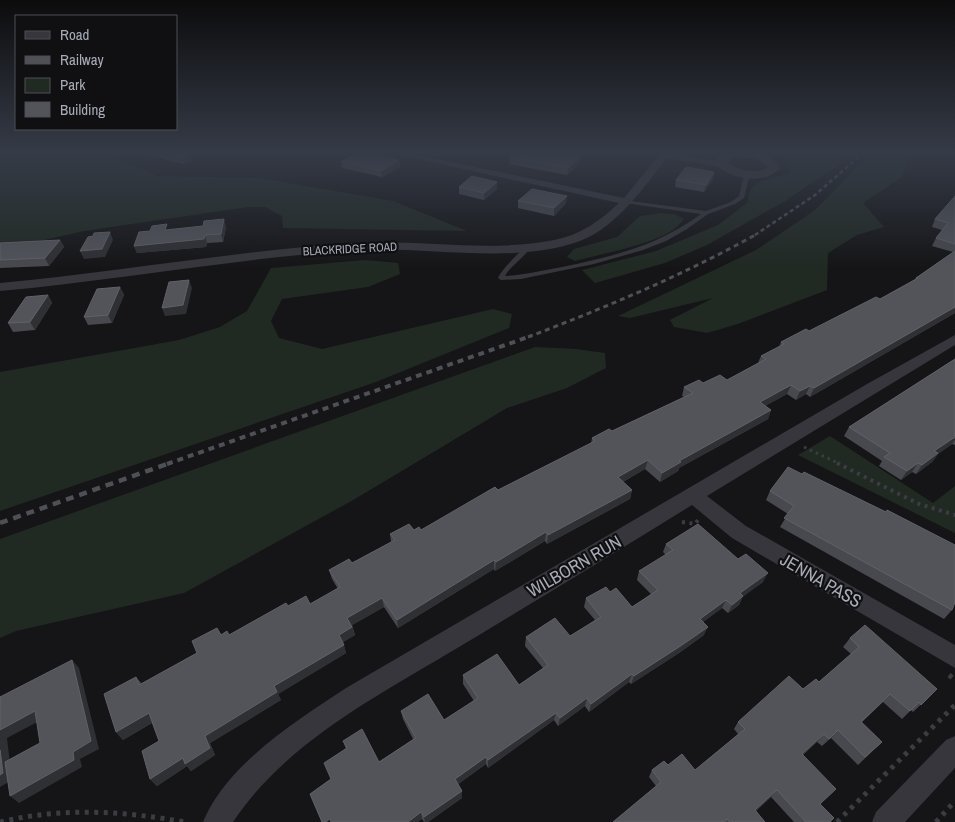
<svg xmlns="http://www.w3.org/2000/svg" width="955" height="822" viewBox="0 0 955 822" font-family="'Archivo Narrow',sans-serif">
<rect width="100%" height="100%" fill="#151517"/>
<path fill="#212923" d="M0,153H103L158,176L260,178L393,201L467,231L283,228L282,216L265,207H248L84,231L18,246H0Z
M788,153H851L837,166L785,201L707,245L665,263L595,283L582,270L656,251L718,225L747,203L751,188L761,181L788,174L791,169L784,161Z
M871,153H911L902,177L863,203L884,227L857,235L828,253L827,290L738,324L707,333L674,327L670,320L713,298L630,318L618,316L756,250L815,210Z
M660,213L674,214L684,219C669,243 603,253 575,261L567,257L574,249L617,237L640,216Z
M365,260L398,263L400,274L368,287L282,299L271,321L279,338L322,349L493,309L512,314L509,328L376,382L0,511V372L179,340L220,327L247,311L271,268Z
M535,347L576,349L605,353L606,368L567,388L507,408L355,499L184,593L16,631L0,638V539Z
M830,436L933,503L955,486V533L798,455Z"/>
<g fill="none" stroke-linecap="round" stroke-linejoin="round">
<path stroke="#3c3d42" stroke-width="3" stroke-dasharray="2.5 4" stroke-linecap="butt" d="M804,447L840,464"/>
<path stroke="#3c3d42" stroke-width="4" stroke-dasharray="3 4.5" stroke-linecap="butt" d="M837,463L919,504L955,515
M682,522L695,524L698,520"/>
<path stroke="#3c3d42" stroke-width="5" stroke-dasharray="4 5.5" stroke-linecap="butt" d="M949,675L955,680
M0,822C63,807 122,811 185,822
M837,822L955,705
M936,822L955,801"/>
<path fill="#36363c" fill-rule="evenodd" d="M745,172L750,173L744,198L735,204L708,214L687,229L666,241L643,250L594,264L521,279L501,280L498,278C501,270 520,251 527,246L530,248C523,259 511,265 505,276C525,275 543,270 562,267C615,256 657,246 701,214L625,203L622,201L623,200L706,211L731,202L739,196Z"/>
<path fill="#36363c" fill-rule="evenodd" d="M390,153H408L624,198L661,153L722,161L727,164L722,167L667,158C642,189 618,226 580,241C514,265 428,246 358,250C238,258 119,280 0,291V283C118,272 235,251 354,243C420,239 489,253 554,240C580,235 600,221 619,203Z
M955,335V345L707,496L746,526L955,645V668L732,538L692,505C615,553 537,600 459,647C379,695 286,742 233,822H203C227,764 296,721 346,688L867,384Z
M955,736V768L905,822H872L876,812L946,740Z"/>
<path fill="#36363c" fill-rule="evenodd" d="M724,153C744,153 768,148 780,168C766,185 730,180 716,164V159ZM739,157L756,159L768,167C756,175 739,170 728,163L731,158Z"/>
<path stroke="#4f5056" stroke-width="2.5" stroke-dasharray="4 3" stroke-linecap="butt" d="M755,235L815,195L863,153"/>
<path stroke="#4f5056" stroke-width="3" stroke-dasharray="5 4" stroke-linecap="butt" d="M528,337C607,307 683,275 757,234"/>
<path stroke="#4f5056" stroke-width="4" stroke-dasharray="6 5" stroke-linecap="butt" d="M167,464L531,336"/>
<path stroke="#4f5056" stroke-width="4.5" stroke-dasharray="8 6" stroke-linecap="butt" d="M0,523L170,463"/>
</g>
<path fill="#48494f" d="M146,153H191V161L184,164L147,155Z
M510,157H580L579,164L567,175L509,164Z
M399,160L400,167L382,177L342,168L341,162Z
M714,172L713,179L704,192L675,187L676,180Z
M459,187L497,189L484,200L459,194Z
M955,196V313L810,397L806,394L796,400L787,394L765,406L771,410L768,419L679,468L678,471L660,482L645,469L623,482L632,490L630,499L547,544L545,541L495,571L494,569L398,628L384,607L352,625L355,635L343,642L346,653L278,694L281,700L210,743L215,755L191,771L187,766L157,786L150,779L159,741L152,723L123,740L116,732L136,677L142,684L197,653L221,635H229L288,606L310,604L338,589L332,579L329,570L352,563L391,542L390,534L414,530H421L498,490L591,443L592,438L612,431L684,397L682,396L684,387L703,383L727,380L758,363L761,356L779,347L781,342L809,331L880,299L914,280L916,278L953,252L932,246L936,238L942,230L932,227L935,219Z
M518,201L566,203L554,216L518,208Z
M226,227L223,242L207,243L206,247L137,253L134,246L150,231Z
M60,240L64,247L49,266L0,268V243Z
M120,287L124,295L112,323L88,325L84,317Z
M48,295L52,303L35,330L13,332L8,323Z
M955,359V445L952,444L938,454L932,462L916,474L912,472L901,480L879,466L882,461L844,436L849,427Z
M802,474L886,512L952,610L944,619L780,527L788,514L766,500L770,491Z
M666,544L763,582L743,596L739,605L728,613L722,608L703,622L704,635L679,653L631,684L629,682L589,712L585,706L558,726L554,720L488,768L486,764L458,784L462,791V798L428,822H424L422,819L331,779L346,749L343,741L379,762L413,739L403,719L401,711L444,720L474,701L463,684V675L519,685L543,668L525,646L526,637L570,636L595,620L584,607L586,598L610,592L632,607L651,594L637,580L639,571L666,555L663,552Z
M850,638L937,689L913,712L911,710L902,719L883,702L862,722L882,742L858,765L831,738L822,746L817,742L803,755L820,804L830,822H794L771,797L756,811L765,822H613L656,786L649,777L652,770L668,765L695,770L738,734L734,729L738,722L819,682L851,654L843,647Z"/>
<path fill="#2f3034" d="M189,153H191V161L184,164L182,157Z
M580,157L579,164L567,175L568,168Z
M399,160L400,167L382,177L381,171Z
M714,172L713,179L704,192L706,185Z
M497,182V189L484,200V193Z
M567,196L566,203L554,216V208Z
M224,219L226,227L223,242L221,234Z
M110,232L113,240L105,257L84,259L80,251Z
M205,235L207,243L206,247L137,253L134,246Z
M60,240L64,247L49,266L45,258Z
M189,280L192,288L186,314L165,316L162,308Z
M120,287L124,295L112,323L108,315Z
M48,295L52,303L35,330L30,322Z
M955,307V313L810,397L814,388Z
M791,385L787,394L756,411L760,402Z
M810,386L806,394L796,400L800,391Z
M771,410L768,419L679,468L678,471L660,482L662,473L679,461Z
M955,437V440L952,444L938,454L932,462L916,474L922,465L934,451Z
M648,460L645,469L616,486L618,477Z
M918,463L912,472L901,480L907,471Z
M632,490L630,499L547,544L548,535Z
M546,532L545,541L495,571L496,562Z
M494,560V569L398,628L397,620Z
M768,573L763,582L736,602L740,593Z
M743,596L739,605L728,613L732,605Z
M382,598L384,607L349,627L347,618Z
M726,600L722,608L696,627L700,619Z
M352,627L355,635L341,643L339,635Z
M708,627L704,635L679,653L631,684L634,676Z
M344,645L346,653L278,694L281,700L210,743L215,755L191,771L187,766L157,786L150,779L183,758L205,736L274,686Z
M72,660L79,668L99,749L80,759L82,767L19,803L10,796L73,752Z
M632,674L629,682L589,712L591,704Z
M587,698L585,706L558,726L560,718Z
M35,711L43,719L7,738L12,780L0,787V730Z
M149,713L155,721L123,740L116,732Z
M556,713L554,720L488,768V760Z
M838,730L831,738L822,746Z
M824,734L817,742L796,761L802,754Z
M486,757V764L456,786L455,779Z
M777,790L771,797L749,817L755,810Z
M462,791V798L428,822H425L424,817Z
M421,812L422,819L418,822H408Z"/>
<path fill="#52545a" stroke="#606268" d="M163,153H189V154L182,157Z
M357,153H365L399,160L381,171L341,162Z
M510,153H556L580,157L568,168L510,157Z
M686,167L714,172L706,185L676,180Z
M472,176L497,182L484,193L459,187Z
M532,189L567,196L554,208L518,201Z
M955,196V244L936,238L948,223L935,219Z
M224,219L221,234L205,235L204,239L134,246L139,232L150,231L152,226L167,224L165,230L203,226L204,221Z
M110,232L102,249L80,251L88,237L93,236L94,233Z
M60,240L45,258L0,260V243Z
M955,251V307L814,388L810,386L800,391L791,385L760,402L771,410L679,461L681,462L662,473L648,460L618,477L632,490L548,535L546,532L496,562L494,560L397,620L382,598L347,618L352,627L339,635L344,645L274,686L277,692L205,736L210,748L185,764L183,758L150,779L142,751L159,741L149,713L116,732L104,694L136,677L139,685L197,653L192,641L217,628L221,635L227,631L229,635L286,603L288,606L306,596L310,604L340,587L329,570L349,559L352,563L395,540L390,534L409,524L414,530L419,527L421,530L495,487L498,490L595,441L592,438L609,429L612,431L693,393L684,387L699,380L703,383L720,375L727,380L766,359L761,356L784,344L781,342L806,329L809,331L876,297L880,299L918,278H916Z
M189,280L183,305L162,308L169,282Z
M120,287L108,315L84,317L97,289Z
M48,295L30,322L8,323L26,297Z
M955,359V437L934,451L938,453L922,465L918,463L907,471L884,457L890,453L849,427Z
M788,467L802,474L804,472L886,512L887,510L955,545V602L952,610L784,518L794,506L770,491Z
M698,524L738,559L746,554L768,573L740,593L743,596L732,605L726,600L700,619L708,627L682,645L634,676L632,674L591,704L587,698L560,718L556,713L488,760L486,757L455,779L462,791L424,817L421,812L408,822H331L330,819L326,822H322L310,794L331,779L324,763L347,748L343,741L362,729L379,762L416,738L401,711L428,694L444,720L478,698L463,675L497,654L519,685L548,665L526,637L555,618L570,636L601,617L586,598L606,587L610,592L616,588L632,607L658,590L639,571L673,550L666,544Z
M865,625L937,689L921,705L919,702L910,711L890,694L861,722L882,742L865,757L838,730L829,739L824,734L802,754L836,789L820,804L834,818L830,822H806L777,790L755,810L765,822H730L727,819L724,822H613L661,782L652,770L664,761L668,765L682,754L695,770L745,729L738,722L789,676L803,689L816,679L819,682L859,647L850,638Z
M72,660L91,741L73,752L74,760L10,796L5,762L40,743L35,711L0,730V697Z
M0,750L3,773L0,775Z"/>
<linearGradient id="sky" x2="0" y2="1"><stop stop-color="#0c0c0d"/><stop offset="0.57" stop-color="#353b47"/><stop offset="1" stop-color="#353b47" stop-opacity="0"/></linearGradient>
<rect width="955" height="268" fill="url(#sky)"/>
<g text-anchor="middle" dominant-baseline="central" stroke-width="4.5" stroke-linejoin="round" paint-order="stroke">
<g font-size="12" fill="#a7abb6" stroke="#101012">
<text transform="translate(350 249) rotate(-3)">BLACKRIDGE ROAD</text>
</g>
<g font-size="18" fill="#a7abb6" stroke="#101012">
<text transform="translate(574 566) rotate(-30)">WILBORN RUN</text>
<text transform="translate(821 580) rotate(30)">JENNA PASS</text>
</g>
</g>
<rect x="15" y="15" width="162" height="115" fill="#101012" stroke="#4c4e54"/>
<rect x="25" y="31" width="25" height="8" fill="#36363c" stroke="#4c4e54"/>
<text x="60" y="40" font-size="15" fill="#a7abb6">Road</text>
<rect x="25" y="56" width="25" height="8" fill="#4f5056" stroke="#4c4e54"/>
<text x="60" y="65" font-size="15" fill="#a7abb6">Railway</text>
<rect x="25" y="78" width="25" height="15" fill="#212923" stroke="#4c4e54"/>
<text x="60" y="90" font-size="15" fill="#a7abb6">Park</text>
<rect x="25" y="102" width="25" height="15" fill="#52545a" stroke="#4c4e54"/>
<text x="60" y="115" font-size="15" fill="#a7abb6">Building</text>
</svg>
